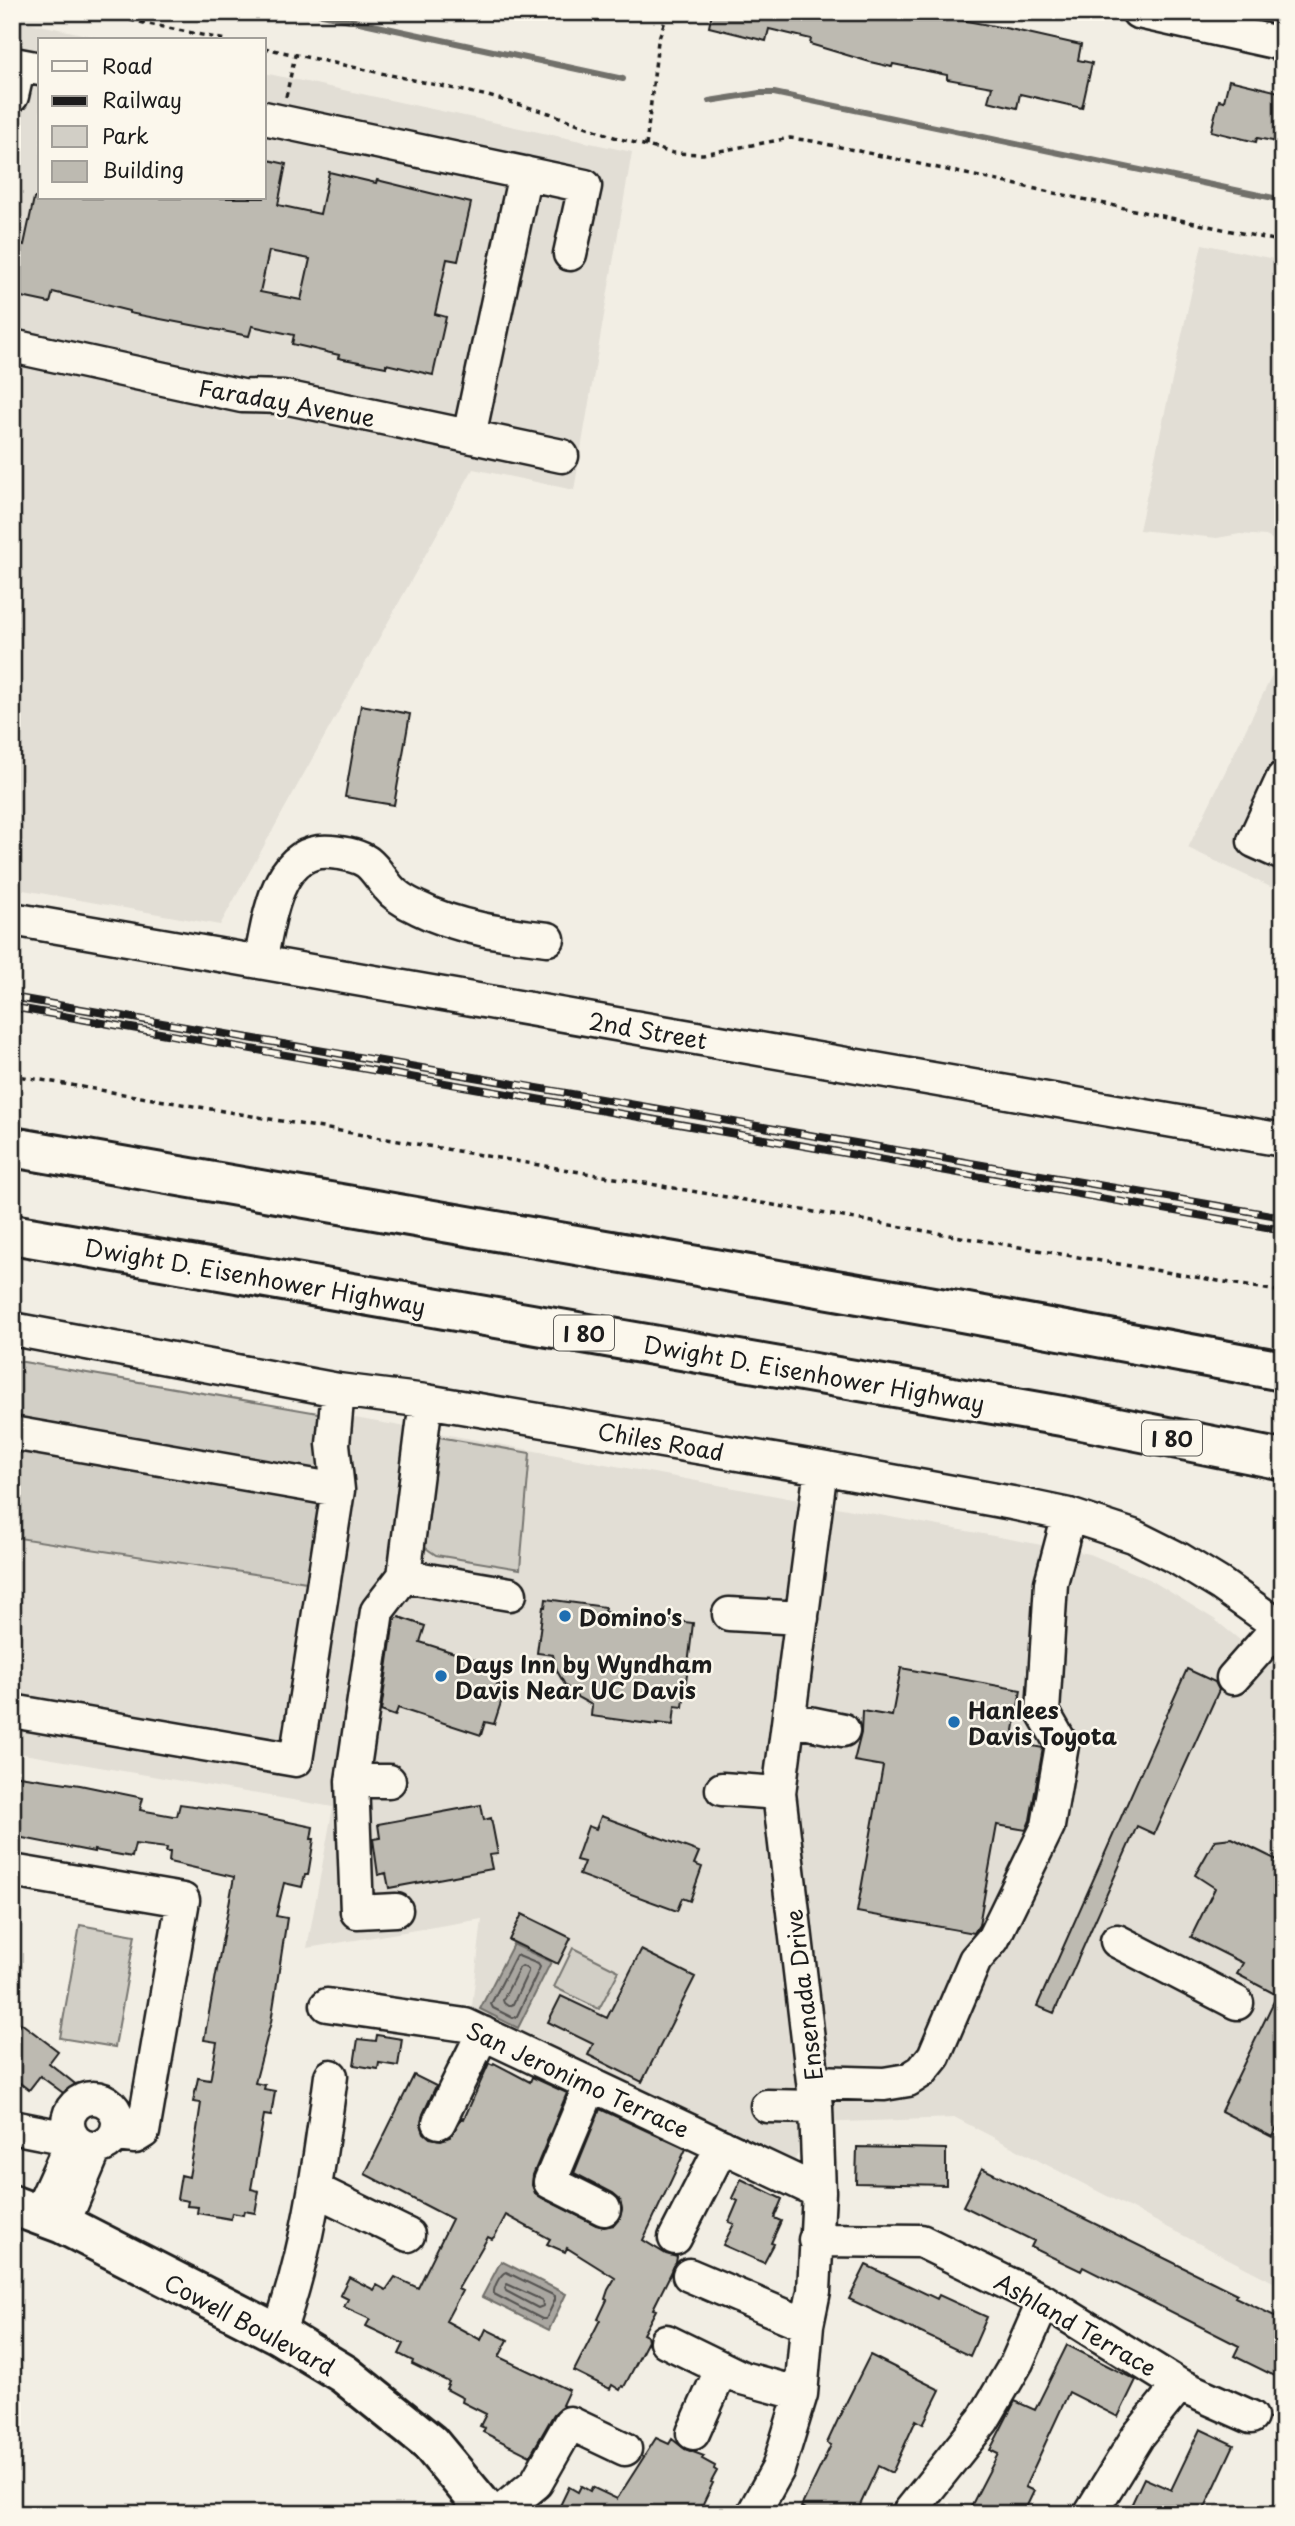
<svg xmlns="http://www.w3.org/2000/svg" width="1295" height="2526" viewBox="0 0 1295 2526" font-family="'Playpen Sans',sans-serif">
<rect width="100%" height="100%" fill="#f2eee4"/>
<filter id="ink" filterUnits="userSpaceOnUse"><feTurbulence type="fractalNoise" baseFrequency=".0143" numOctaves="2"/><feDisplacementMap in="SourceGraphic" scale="14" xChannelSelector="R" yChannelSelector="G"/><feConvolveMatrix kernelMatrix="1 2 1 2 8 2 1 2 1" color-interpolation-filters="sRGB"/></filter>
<g filter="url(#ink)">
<path fill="#e2ded5" d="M12,19L110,40H40V198H264V73L632,152L574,490L473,469L220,925L12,888Z
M1202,244L1283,261V545L1266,536L1240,534L1217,538L1139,530Z
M1283,653V893L1188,848Z
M12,1359L395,1425L1090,1554L1149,1579L1214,1619L1283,1675V2287L956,2118L815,2123L791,2167L471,2015L482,1919L307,1948L333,1807L12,1752Z"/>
<path fill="#d2cfc6" stroke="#777671" stroke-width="2" d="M12,1360L347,1418L333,1586L12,1537Z
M439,1437L530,1453L520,1569L436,1555L420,1544Z
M80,1925L135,1935L115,2047L60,2038Z
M573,1948L619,1971L599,2009L554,1987Z"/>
<path fill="#a9a6a0" stroke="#716f6b" stroke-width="2" d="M513,1944L551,1962L518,2028L480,2009Z
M501,2261L566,2294L549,2330L482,2297Z"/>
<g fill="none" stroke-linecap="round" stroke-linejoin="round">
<path stroke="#545351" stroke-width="2" d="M516,1955L538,1964L540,1967L517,2016L513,2018L493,2008L491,2004Z
M522,1966L528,1969V1972L513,2004L508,2006L504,2003L503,2000L519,1968Z
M506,2272L555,2296V2300L546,2319H542L494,2294C493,2288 500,2274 506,2272Z
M507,2284L542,2300L543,2306L538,2308L506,2291L505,2288Z"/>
<path stroke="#716f6b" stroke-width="6" d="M313,12L623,79
M709,101L760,93H774L1283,200"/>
</g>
<path fill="#bdbab1" stroke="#1c1c1c" stroke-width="2" fill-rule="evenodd" d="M712,12H852L869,17L870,12H918L1010,29L1081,45L1078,60L1092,63L1082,108L1020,94L1017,108L988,101L992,87L947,79V75L893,64L892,67L870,62L810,44L811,39L769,29L766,41L709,27Z
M1229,80L1283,93V143L1257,138L1256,142L1211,131L1219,100L1224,101Z
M264,159L286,164L278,205L320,214L329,172L376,183L377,180L471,203L458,261L447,259L435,314L446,317L433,375L386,364V367L338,358L339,355L292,344L294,335L252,326L249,336L129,313V311L53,292L50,303L12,295V262L17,243L24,245L34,198H264ZM269,251L310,259L301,300L260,292Z
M361,705L410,714L394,805L345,797Z
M546,1599L605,1607L604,1612L693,1623L683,1707L675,1706L673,1725L657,1723V1725L591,1716L592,1705L577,1697L565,1685L557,1671L553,1655L537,1653L543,1607H545Z
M399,1617L425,1626L420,1642L502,1668L497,1684L506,1687L494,1724L485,1722L481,1735L398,1708L395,1716L381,1711L394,1620Z
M901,1668L1021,1690L1012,1742L1043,1748L1030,1820L1026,1830L997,1825L979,1925L974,1933L857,1912L883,1766L854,1761L861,1733L862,1711L892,1716Z
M1187,1669L1215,1682L1219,1690L1154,1834L1137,1826L1054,2013L1037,2006Z
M12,1775L80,1785L143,1798L140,1810L173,1816H177L180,1804L251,1814L313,1827L311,1839H314L308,1875H305L302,1887L284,1883L276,1916L287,1918L271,2022L255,2083L265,2085L264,2089L275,2091L271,2116L264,2115L251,2189L259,2191L255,2213L244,2211L243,2215L232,2213L231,2219L197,2213L198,2207L187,2206L188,2201L177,2199L181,2175L189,2177L196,2136L201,2103L193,2102L198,2078L210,2080L211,2076L217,2042L204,2040L234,1877L169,1862L170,1852H166L167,1848L135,1844L132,1857L94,1850V1852L12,1836Z
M481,1805L484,1820L491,1818L498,1854L489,1855L492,1869L389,1888L386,1873L378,1875L373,1839L380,1838L378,1824Z
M601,1816L699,1852L694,1864L702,1867L690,1901L682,1898L677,1911L579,1875L584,1862L576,1860L588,1826L596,1829Z
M1232,1838L1277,1860L1280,1880L1283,1881V2116L1272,2137L1221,2111L1277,1995L1237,1974L1243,1963L1191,1937L1215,1888L1195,1875L1215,1840Z
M522,1914L571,1938L558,1964L509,1940Z
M641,1950L695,1977L642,2082L588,2055L593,2044L548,2022L561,1996L607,2018Z
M21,2023L58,2051L49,2063L79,2087L70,2098L40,2076L29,2090L12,2077V2035Z
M377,2035L402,2039L398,2066L379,2063L378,2069L354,2065L358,2039L376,2041Z
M489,2063L493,2065L494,2063L530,2082L532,2077L567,2093L533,2175L532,2185L535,2193L542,2198L596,2225L604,2227L614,2225L620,2218L622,2209L620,2199L613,2193L574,2173L600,2109L686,2149L643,2240L666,2254L677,2257L676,2263L653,2309L656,2310L643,2334L647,2336L648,2341L624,2387L622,2386L620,2390L612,2385L610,2389L574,2371L600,2320L598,2319L607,2300L605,2299L608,2290L615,2278L567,2248L565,2252L547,2244L550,2239L506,2215L495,2236L492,2239L488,2237L458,2289L462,2291L446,2321L481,2340L486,2329L508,2340L499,2357L569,2390L562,2405L564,2406L554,2414L530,2456L483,2432L485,2428L480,2426L486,2414L462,2402L463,2398L446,2389L449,2382L412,2364L413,2361L399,2354L404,2344L366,2326L370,2319L344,2307L348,2299L340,2295L349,2277L374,2290L377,2285L386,2290L395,2277L418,2288L452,2219L365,2174L414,2075L436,2086L423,2114L421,2124L424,2133L430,2138L441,2140L450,2137L462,2118L464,2119Z
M857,2147L946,2149V2185L856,2183Z
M982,2168L1237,2294L1235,2297L1283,2320V2380L1234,2356L1239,2346L1083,2267L1081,2271L1031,2247L1034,2241L963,2206Z
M741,2179L782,2199L774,2218L781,2221L771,2243L774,2244L764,2263L723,2245L734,2224L729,2222L738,2201L732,2198Z
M866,2265L937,2299L939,2295L987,2317L970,2356L849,2299Z
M1067,2345L1136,2380L1118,2417L1069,2392L1025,2487L1034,2491L1023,2514H967L998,2454L990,2450L1015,2401L1035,2410Z
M870,2355L940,2390L923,2424L916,2420L892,2473L878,2466L856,2514H815L801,2507L831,2445L827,2443L841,2413Z
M1200,2429L1234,2445L1202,2514H1127L1144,2478L1171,2490Z
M656,2438L669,2444L672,2439L685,2449L704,2456L702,2459L715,2466L714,2469L717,2471L711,2482L713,2483L698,2514H556L569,2487L578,2492L581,2486L590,2491L592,2487L617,2499Z"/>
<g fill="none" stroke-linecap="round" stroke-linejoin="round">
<defs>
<path id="minor" d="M1138,12L1283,44
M12,96L19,65L40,69
M264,118L585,186L570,254
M12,346L242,396L284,397L562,456
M469,436L525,173
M1283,778L1254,841L1283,854
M12,919L1283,1140
M260,962C269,923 275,847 331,852C343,853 358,856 367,862C377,870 380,878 388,887C395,896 407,903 418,908C457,928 505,934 548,939
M12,1329L338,1390L426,1401L821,1468L1012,1503L1069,1515L1133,1536L1179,1559L1220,1584L1283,1629
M426,1401L404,1576L510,1594
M12,1433L338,1490
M729,1614L802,1618
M1233,1678L1279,1626
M12,1711L296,1760L338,1490L333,1444L338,1390
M789,1719L843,1730
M352,1781L357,1912L396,1910
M389,1781H352L377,1611L404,1576
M722,1789L779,1793
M12,1871L183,1900L143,2132L135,2137L116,2135
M1117,1941L1237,2003
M327,2005L465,2025L819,2192
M813,2082L884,2084L908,2080L922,2071L934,2056L975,1960L993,1939L1048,1826L1062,1745L1043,1712L1051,1583L1069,1515
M591,2084L550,2182L604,2209
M68 2123a25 25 0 1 1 50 0a25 25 0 1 1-50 0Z
M767,2106L816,2107
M439,2122L483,2033
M12,2127L73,2139L39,2214
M316,2190L408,2235
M63,2224L95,2149
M675,2238L722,2146
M815,2240L921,2241L1044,2301L1179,2385L1251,2417
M689,2275L807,2325
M278,2334C309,2248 319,2165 331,2076
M666,2341L742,2378L801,2394
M693,2433L722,2368
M498,2514L536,2483L570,2423L625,2449
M753,2514L778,2469L801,2394L807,2325L814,2291L819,2192L816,2107L779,1793L821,1468
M908,2514L983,2420L1017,2362L1044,2301
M1090,2514L1138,2436L1179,2385"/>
<path id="major" d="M12,2205L63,2224L278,2334L344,2374L430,2443L489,2514"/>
<path id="highway" d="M12,1147L951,1310L1283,1371
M12,1234L1062,1416L1283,1460"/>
</defs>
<use href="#minor" stroke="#1c1c1c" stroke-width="37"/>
<use href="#major" stroke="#1c1c1c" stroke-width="44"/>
<use href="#highway" stroke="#1c1c1c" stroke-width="44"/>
<path stroke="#1c1c1c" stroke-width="3.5" stroke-dasharray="5 5" stroke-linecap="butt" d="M91,12L226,40
M264,48L488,96L549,113L617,138L673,153L703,154L790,138L812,141L1283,242
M286,97L295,55
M646,146L658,41L668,12
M12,1075L1283,1292"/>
<use href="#minor" stroke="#fbf7ec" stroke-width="32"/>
<use href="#major" stroke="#fbf7ec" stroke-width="38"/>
<use href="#highway" stroke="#fbf7ec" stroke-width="38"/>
<defs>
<path id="rail" d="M12,997L1283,1217
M12,1007L1283,1230"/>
</defs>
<use href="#rail" stroke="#1c1c1c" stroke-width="8"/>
<use href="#rail" stroke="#fbf7ec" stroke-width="5" stroke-dasharray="16" stroke-linecap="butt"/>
</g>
</g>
<g fill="#1f6fb2" stroke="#fbf7ec" stroke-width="2.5">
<circle cx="565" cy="1616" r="7"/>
<circle cx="441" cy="1676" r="7"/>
<circle cx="954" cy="1722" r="7"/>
</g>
<g text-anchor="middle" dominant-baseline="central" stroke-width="5" stroke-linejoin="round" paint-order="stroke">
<g fill="#fbf7ec" stroke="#5f5e5a" stroke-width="2">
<rect x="554" y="1315.5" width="60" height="35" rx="5"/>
<rect x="1142" y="1420.5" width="60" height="35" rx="5"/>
</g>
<g font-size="21" font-weight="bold" fill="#1c1c1c">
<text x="584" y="1333">I 80</text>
<text x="1172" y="1438">I 80</text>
</g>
<g font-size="23" fill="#1c1c1c" stroke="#fbf7ec">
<text transform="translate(287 402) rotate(10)">Faraday Avenue</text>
<text transform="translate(648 1030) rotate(10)">2nd Street</text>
<text transform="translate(255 1276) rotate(10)">Dwight D. Eisenhower Highway</text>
<text transform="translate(814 1373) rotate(10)">Dwight D. Eisenhower Highway</text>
<text transform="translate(661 1441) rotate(10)">Chiles Road</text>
<text transform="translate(803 1995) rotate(-97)">Ensenada Drive</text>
<text transform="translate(578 2079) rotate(25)">San Jeronimo Terrace</text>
<text transform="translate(250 2324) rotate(28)">Cowell Boulevard</text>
<text transform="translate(1076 2324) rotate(30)">Ashland Terrace</text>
</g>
<g font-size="23" font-weight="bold" fill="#1c1c1c" stroke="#fbf7ec" text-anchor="start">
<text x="579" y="1616">Domino's</text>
<text x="455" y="1663">Days Inn by Wyndham<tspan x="455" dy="26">Davis Near UC Davis</tspan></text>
<text x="968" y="1709">Hanlees<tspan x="968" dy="26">Davis Toyota</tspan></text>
</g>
</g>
<rect width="1295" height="2526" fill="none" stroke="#fbf7ec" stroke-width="42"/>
<rect x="21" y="21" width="1253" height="2484" fill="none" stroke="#1c1c1c" stroke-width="2.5" filter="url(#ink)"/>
<rect x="38" y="38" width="228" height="161" fill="#fbf7ec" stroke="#a29f99" stroke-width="2"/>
<rect x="52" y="61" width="35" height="10" fill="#fbf7ec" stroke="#a29f99" stroke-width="2"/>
<text x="102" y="74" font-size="21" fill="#1c1c1c">Road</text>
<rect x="52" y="96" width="35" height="10" fill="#1c1c1c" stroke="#a29f99" stroke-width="2"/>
<text x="102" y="108" font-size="21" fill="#1c1c1c">Railway</text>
<rect x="52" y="126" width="35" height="21" fill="#d2cfc6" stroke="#a29f99" stroke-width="2"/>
<text x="102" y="144" font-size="21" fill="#1c1c1c">Park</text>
<rect x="52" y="161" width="35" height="21" fill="#bdbab1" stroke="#a29f99" stroke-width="2"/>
<text x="102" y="178" font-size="21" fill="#1c1c1c">Building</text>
</svg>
